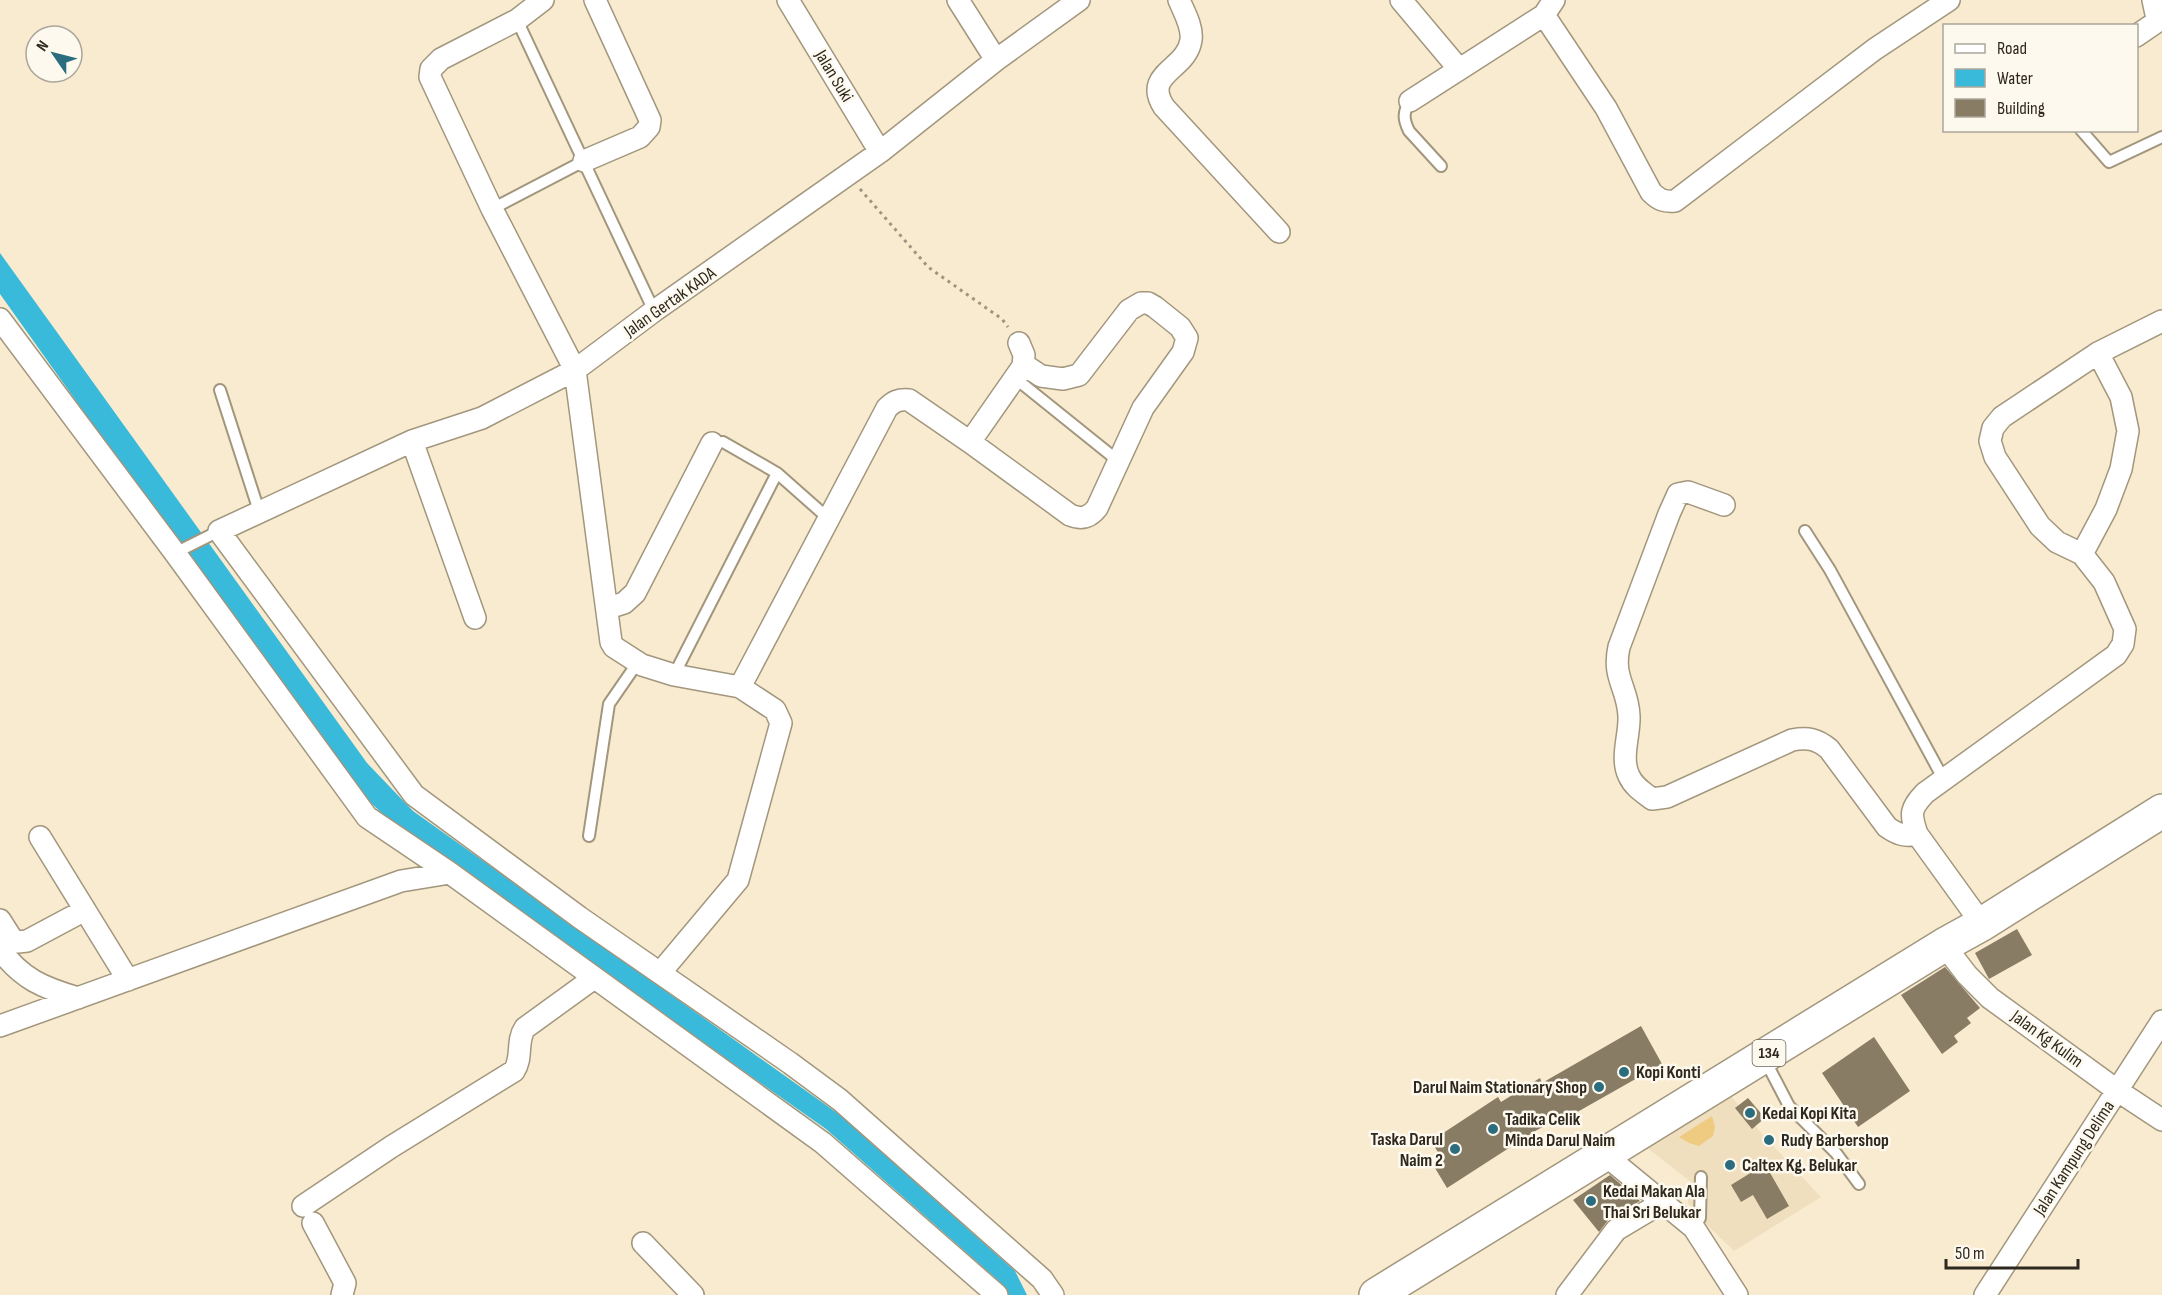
<svg xmlns="http://www.w3.org/2000/svg" width="2162" height="1295" viewBox="0 0 2162 1295" font-family="'Sofia Sans Condensed',sans-serif">
<rect width="100%" height="100%" fill="#f8ebd0"/>
<path fill="#f0dfbe" d="M1731,1096L1763,1135L1821,1197L1734,1251L1700,1218L1688,1203L1691,1182L1646,1147Z"/>
<path fill="#efcb81" d="M1712,1116L1715,1127L1713,1136L1699,1146L1689,1143L1679,1137Z"/>
<path fill="#3abadb" d="M0,253L367,763L413,811L840,1115L1015,1271L1027,1295H1008L1001,1283L826,1129L398,828L345,779L0,294Z"/>
<path fill="#887c64" d="M2017,929L2032,955L1989,979L1975,953Z
M1945,967L1980,1008L1967,1018L1971,1023L1954,1036L1958,1042L1942,1054L1901,995Z
M1641,1026L1662,1064L1572,1115L1571,1112L1537,1130L1447,1188L1432,1163L1441,1157L1431,1141L1498,1097L1501,1102L1540,1078L1542,1083Z
M1874,1037L1910,1091L1858,1127L1822,1073Z
M1748,1098L1765,1118L1752,1129L1735,1108Z
M1765,1164L1789,1206L1767,1219L1753,1195L1741,1202L1731,1185Z
M1610,1175L1640,1201L1609,1219L1599,1232L1573,1200Z"/>
<g fill="none" stroke-linecap="round" stroke-linejoin="round">
<defs>
<path id="lane" d="M517,20L654,311
M1410,101C1403,112 1403,119 1409,131L1441,166
M2081,130L2109,162L2162,137
M492,209L584,161
M1015,378L1117,460
M220,390L259,511
M712,443L723,442L777,473L829,519
M1805,531L1830,570L1944,780
M175,553L219,531
M674,675L777,473
M589,836L609,704L638,662
M1765,1060L1789,1106L1836,1153L1859,1184
M1694,1228L1700,1218L1701,1177"/>
<path id="street" d="M543,0L517,20L441,59L431,69L430,77L492,209L575,370L611,642L614,647L642,665L674,675L740,687L775,710L781,723L738,880L660,973
M788,0L880,152
M958,0L996,60
M1179,0C1184,12 1193,27 1191,40C1187,70 1142,73 1164,107L1279,232
M1401,0L1459,69
M2153,0L2156,14L2162,20
M1544,15L1606,108L1651,192C1659,200 1664,202 1675,201L1875,49L1949,0
M2136,36L2161,19
M1410,101L1544,15L1554,0
M584,161L640,137L649,127L650,120L595,0
M0,319L175,553L367,817L450,873L823,1143L997,1295
M412,441L475,618
M970,442L1070,515C1082,520 1090,517 1097,508L1143,408L1183,352L1187,338L1180,327L1155,307L1148,303H1141L1129,310L1079,375L1063,379L1041,376L1023,364
M1724,505L1688,492L1678,494L1669,514L1619,647C1612,678 1628,688 1629,716C1630,735 1620,758 1629,776C1634,787 1643,792 1652,799L1667,797L1792,740C1808,737 1817,739 1829,749L1887,827C1897,834 1905,837 1917,834
M2082,554L2106,509L2121,469L2128,431L2121,397L2098,353
M608,608L624,603L635,593L712,443
M740,687L887,408C894,401 899,399 909,400L970,442L1023,366L1024,355L1019,343
M40,837L128,980
M0,920L12,939L18,942L27,941L85,910
M1982,924L1917,834C1910,813 1910,809 1925,793L2116,655L2123,644L2125,629L2104,582L2082,554L2057,542L2040,526L1995,457L1990,441L1993,428L2002,417L2098,353L2162,321
M1944,945L1967,975L1990,998L2118,1091L2162,1120
M0,949C21,979 44,988 78,998
M0,1026L401,881L450,873
M1605,1155L1694,1228L1737,1295
M303,1206L391,1147L514,1071C523,1058 516,1041 525,1028L594,978
M313,1223L345,1283L342,1295
M643,1243L693,1295
M1053,1295L1042,1279L840,1100L790,1063L579,917L414,795L219,531L412,441L482,418L575,370L654,311L880,152L996,60L1079,0
M1567,1295L1616,1230L1663,1202
M1985,1295L2162,1021"/>
<path id="primary" d="M1376,1295L1944,945L1982,924L2162,811"/>
</defs>
<use href="#lane" stroke="#a2967d" stroke-width="14"/>
<use href="#street" stroke="#a2967d" stroke-width="24"/>
<use href="#primary" stroke="#a2967d" stroke-width="36"/>
<path stroke="#9e9581" stroke-width="3" stroke-dasharray="3 4.5" stroke-linecap="butt" d="M860,189L928,267L1002,319L1008,327"/>
<use href="#lane" stroke="#fff" stroke-width="10"/>
<use href="#street" stroke="#fff" stroke-width="21"/>
<use href="#primary" stroke="#fff" stroke-width="33"/>
</g>
<g fill="#2b6d7f" stroke="#fef9ee" stroke-width="2">
<circle cx="1624" cy="1072" r="6"/>
<circle cx="1599" cy="1087" r="6"/>
<circle cx="1750" cy="1113" r="6"/>
<circle cx="1493" cy="1129" r="6"/>
<circle cx="1769" cy="1140" r="6"/>
<circle cx="1455" cy="1149" r="6"/>
<circle cx="1730" cy="1165" r="6"/>
<circle cx="1591" cy="1201" r="6"/>
</g>
<g text-anchor="middle" dominant-baseline="central" stroke-width="5" stroke-linejoin="round" paint-order="stroke">
<rect fill="#fef9ee" stroke="#6c675d" stroke-width="1.5" x="1752.5" y="1040" width="33" height="26" rx="4.5"/>
<g font-size="16" font-weight="bold" fill="#2e291f">
<text x="1769" y="1053">134</text>
</g>
<g font-size="18" fill="#2e291f" stroke="#fef9ee">
<text transform="translate(834 76) rotate(59)">Jalan Suki</text>
<text transform="translate(670 302) rotate(-35)">Jalan Gertak KADA</text>
<text transform="translate(2047 1039) rotate(36)">Jalan Kg Kulim</text>
<text transform="translate(2074 1158) rotate(-57)">Jalan Kampung Delima</text>
</g>
<g font-size="18" font-weight="bold" fill="#2e291f" stroke="#fef9ee" text-anchor="start">
<text x="1636" y="1072">Kopi Konti</text>
<text x="1587" y="1087" text-anchor="end">Darul Naim Stationary Shop</text>
<text x="1762" y="1113">Kedai Kopi Kita</text>
<text x="1505" y="1119">Tadika Celik<tspan x="1505" dy="21">Minda Darul Naim</tspan></text>
<text x="1443" y="1139" text-anchor="end">Taska Darul<tspan x="1443" dy="21">Naim 2</tspan></text>
<text x="1781" y="1140">Rudy Barbershop</text>
<text x="1742" y="1165">Caltex Kg. Belukar</text>
<text x="1603" y="1191">Kedai Makan Ala<tspan x="1603" dy="21">Thai Sri Belukar</tspan></text>
</g>
</g>
<rect x="1943" y="24" width="195" height="108" fill="#fef9ee" stroke="#aba69b" stroke-width="1.5"/>
<rect x="1955" y="44" width="30" height="9" fill="#ffffff" stroke="#aba69b" stroke-width="1.5"/>
<text x="1997" y="54" font-size="18" fill="#2e291f">Road</text>
<rect x="1955" y="69" width="30" height="18" fill="#3abadb" stroke="#aba69b" stroke-width="1.5"/>
<text x="1997" y="84" font-size="18" fill="#2e291f">Water</text>
<rect x="1955" y="99" width="30" height="18" fill="#887c64" stroke="#aba69b" stroke-width="1.5"/>
<text x="1997" y="114" font-size="18" fill="#2e291f">Building</text>
<g transform="translate(54 54) rotate(305)"><circle r="28" fill="#fef9ee" stroke="#aba69b" stroke-width="1.5"/>
<path d="M0-4.5L10 22L0 15L-10 22Z" fill="#2b6d7f"/>
<text y="-9" font-size="16" font-weight="bold" text-anchor="middle" fill="#2e291f">N</text>
</g>
<path d="M1946 1259v9h132v-9" fill="none" stroke="#2e291f" stroke-width="3"/>
<text x="1955" y="1259" font-size="18" fill="#2e291f" stroke="#fef9ee" stroke-width="4.5" paint-order="stroke">50 m</text>
</svg>
